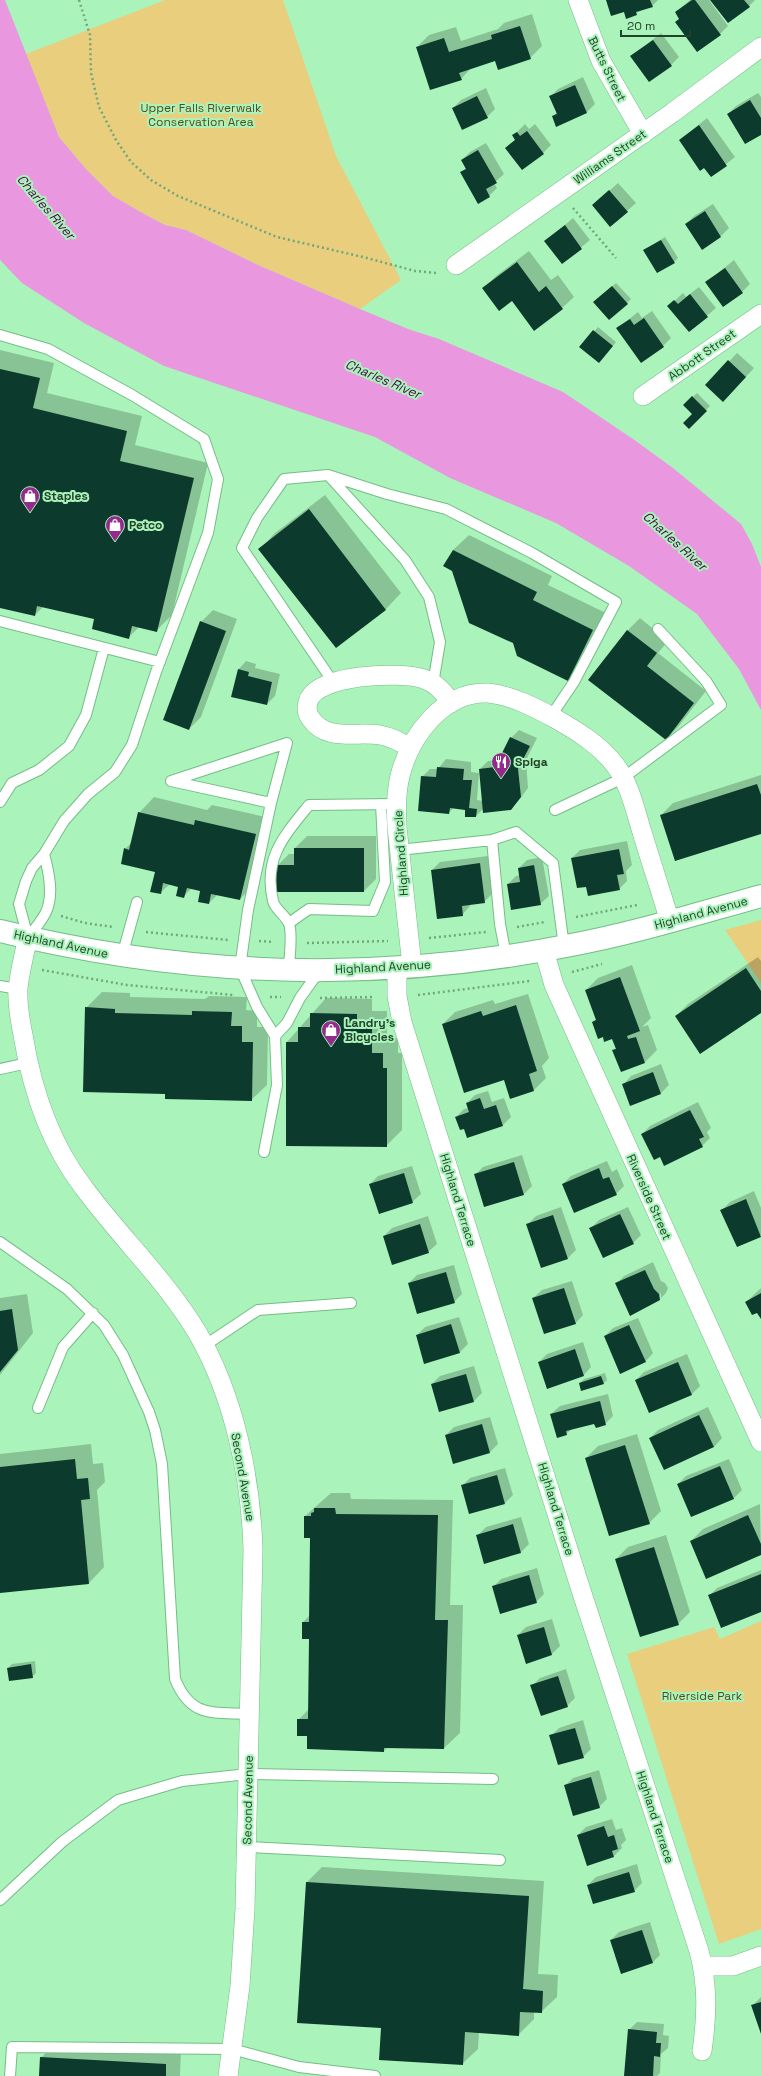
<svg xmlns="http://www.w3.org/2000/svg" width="761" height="2076" viewBox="0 0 761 2076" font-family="'Space Grotesk',sans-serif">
<rect width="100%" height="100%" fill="#aaf4bb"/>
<path fill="#e9ce7d" d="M165,0H283L336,156L401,280L360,309L258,265L186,230L165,225L144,214L113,196L85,168L59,137L26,54Z
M761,920V983L725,930Z
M761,1621V1929L719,1944L627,1654L714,1627L720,1639Z"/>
<path fill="#e997df" d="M0,0H5L59,137L85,168L113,196L144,214L165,225L186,230L258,265L360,309L408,329L439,339L563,392L633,439L673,468L741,524L752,544L761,567V710L739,669L697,614L629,566L556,523L450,478L375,437L164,366L84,323L22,283L0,260Z"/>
<path fill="#0003" fill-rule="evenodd" d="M607,0H658L652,6L627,17L625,11Z
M690,0H709L728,26L720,34L680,19L676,12Z
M711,0H755L749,6Z
M532,14L542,46L530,58L496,60L472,67L461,79L417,47L429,35L456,27L461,41L498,29L504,23Z
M661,33L679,57L671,65L631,57Z
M583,77L595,104L587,112L557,126L553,116L557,112L550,97L558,89Z
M486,88L495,109L487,117L453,108L461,100Z
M758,93L761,97V133L728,114L736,106Z
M707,118L735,157L711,176L680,140Z
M525,124L529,129L535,124L551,145L543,153L506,148L516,139L513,136Z
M486,143L504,174L494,183L497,188L489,196L461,173L466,168L462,160L470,152Z
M618,183L636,203L610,226L593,205Z
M713,204L729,228L721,236L702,248L686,224L694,216Z
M573,218L590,240L562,263L546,241Z
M665,237L678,258L674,262L645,250Z
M529,251L551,280L558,275L574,297L562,308L512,300L484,288L496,276Z
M734,260L750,284L742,292L707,282Z
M616,283L631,299L627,303L598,299Z
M699,287L716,308L689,331L669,306L683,293L686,297Z
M652,311L671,338L663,346L618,328L638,312L642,318Z
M598,327L616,342L603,358L581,347Z
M0,350L54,363L47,393L142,416L135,445L208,463L172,615L156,631L139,627L129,637L95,619L44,606L35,615L0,607Z
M737,353L754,368L731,393L707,385Z
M697,393L710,406L689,427L693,414L684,405Z
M325,495L401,593L386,609L337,647L260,549L275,533Z
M469,535L552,576L548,585L608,614L583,664L568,680L453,550Z
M213,610L237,619L201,717L189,729L201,622Z
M640,618L668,641L658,653L706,691L678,727L666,739L590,680L628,630Z
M246,661L256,664L255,668L280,674L275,696L267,704L238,670Z
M519,730L537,738L526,760L528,788L519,800L510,809H483L476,816L466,809L454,807L449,813L422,777L430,769H438L446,759L471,762V772L479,773L477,800L483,801L480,769L488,761L500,760L511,738Z
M761,775V833L661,815L673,803Z
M154,797L207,810L212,805L270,818L255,884L240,899L218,894L209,903L201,891L192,888L184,896L179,886L170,884L160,893L156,872L125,849L132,842L139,813Z
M307,836H376V879L364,891L277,866L289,854H295V848Z
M627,841L632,865L626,871L627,881L619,889L587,885L572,858L580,850Z
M488,856L492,894L484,902L470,904V906L462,915L432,870L440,862Z
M542,857L549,896L540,904L508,884L516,876L520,875L519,868L527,860Z
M758,957L761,961V1012L676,1016L688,1004Z
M632,965L651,1018L642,1027L648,1025L657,1050L645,1062L621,1071L614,1050L616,1048L612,1037L603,1036L593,1022L597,1019L586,990L598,978Z
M102,992L130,993V997L205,999L209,996L247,997L246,1010L257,1011V1027H268L267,1085L251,1100L166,1093L86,1008Z
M528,994L549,1058L542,1066L546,1078L534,1090L505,1079L443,1024L455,1012L493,1000L495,1004Z
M326,998L372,999V1011H387V1038H398V1053H402V1130L386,1146L287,1042Z
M661,1064L669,1085L661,1093L631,1105L623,1085L631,1076Z
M488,1091L492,1102L504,1098L511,1117L503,1125L464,1127L456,1117L464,1109L469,1108L467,1103L475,1095Z
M698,1102L711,1128L707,1132L710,1138L702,1146L660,1156L642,1134L650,1126Z
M522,1155L532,1186L524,1194L485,1206L475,1175L483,1167Z
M607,1161L612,1172L617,1169L624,1186L616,1194L563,1184L571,1176Z
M412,1166L421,1194L412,1202L370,1184L378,1176Z
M754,1191L761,1208V1235L738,1246L722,1210L730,1202Z
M561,1207L576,1250L568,1258L528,1224L536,1216Z
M628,1207L641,1235L633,1243L591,1228L599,1220Z
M428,1216L437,1244L428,1252L384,1236L392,1228Z
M653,1262L661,1281L665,1283L668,1288L666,1293L658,1301L630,1315L616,1284L624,1276ZM661,1292V1298H659Z
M454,1265L462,1294L454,1302L409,1283L417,1275Z
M572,1281L583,1315L575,1324L533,1298L542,1290Z
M761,1288V1317L758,1311L746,1302Z
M27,1294L33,1333L0,1375V1298Z
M459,1317L468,1344L460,1352L425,1363L417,1335L425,1327Z
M638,1318L653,1353L645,1362L605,1336L613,1328Z
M583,1342L591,1367L583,1376L539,1362L547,1354Z
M687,1354L700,1386L692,1394L649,1412L636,1380L644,1372Z
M474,1366L482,1393L474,1401L432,1384L440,1376Z
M605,1373L607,1380L603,1384L580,1383L584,1379Z
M608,1394L613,1416L605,1424L595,1422L572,1429L566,1434L551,1414L560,1406Z
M708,1407L722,1438L714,1447L650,1438L658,1430Z
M490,1417L498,1444L490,1452L446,1435L454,1427Z
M637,1434L661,1511L649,1523L586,1458L598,1446Z
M91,1444L93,1464L103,1463L105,1482L97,1490L104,1567L89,1583L0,1592V1454Z
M729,1459L742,1490L733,1499L678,1484L686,1476Z
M505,1468L513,1495L505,1503L462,1486L470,1478Z
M331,1493H350L351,1499L453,1500L450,1605H463L460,1733L444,1748L388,1747L384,1751L308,1735L298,1720L309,1709L310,1638L303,1622L310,1615L311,1537L305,1516Z
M760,1504L761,1554L691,1541L703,1529Z
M521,1517L529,1544L521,1552L485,1563L478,1535L486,1527Z
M666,1535L690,1612L678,1624L616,1559L628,1547Z
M537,1568L544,1594L536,1602L493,1587L501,1579Z
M761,1570V1611L709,1596L717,1588Z
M552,1619L560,1646L552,1654L527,1662L518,1635L526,1627Z
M35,1661L36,1673L32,1677L8,1668L12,1664Z
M566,1669L575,1698L567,1706L532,1686L540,1678Z
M583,1720L591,1749L583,1757L551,1736L559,1728Z
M599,1770L607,1799L599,1807L565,1786L573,1778Z
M612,1819L616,1830L622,1828L626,1840L621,1845L622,1848L614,1856L578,1835L586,1827Z
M637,1864L642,1883L634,1891L588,1885L596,1877Z
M322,1867L544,1881L538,1974L558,1975L557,1997L541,2012H534V2019L518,2035L479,2032L478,2049L462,2064L382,2027L307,1882Z
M650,1922L660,1955L652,1963L611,1940L619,1932Z
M761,1997V2032L752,2006Z
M637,2022L664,2024L663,2035L669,2036L668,2048L661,2054L660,2073L657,2076H625L629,2030Z
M56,2042L181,2049L180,2076H40L41,2058Z"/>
<path fill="#0c3a2d" d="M606,0H650L653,7L636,12L637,15L626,19L624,12L611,16Z
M692,0H695L721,35L697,52L675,22L679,19L675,12Z
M710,0H744L750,7L728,23Z
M520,26L531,59L498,70L495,61L459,73L462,80L430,90L416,47L444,38L449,52L492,39L491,35Z
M653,40L672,66L649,82L630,56Z
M575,85L587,113L556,127L552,116L557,114L549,96Z
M477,96L488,118L462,130L452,108Z
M750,100L761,118V135L745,144L727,114Z
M699,125L727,166L711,177L704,168L700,171L679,140Z
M527,131L544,154L522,170L505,148L515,140L512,135L517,132L520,136Z
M478,150L497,183L486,189L490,197L478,204L460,172L466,169L461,160Z
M609,190L628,212L610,227L592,205Z
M705,211L721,237L702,250L685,224Z
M565,225L582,249L562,264L544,241Z
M661,240L675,263L657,273L643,250Z
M517,262L539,292L546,286L563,309L534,331L512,301L499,311L482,288Z
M725,268L743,293L723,307L705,282Z
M612,286L628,304L609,320L593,302Z
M690,294L708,317L689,332L667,306L674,300L678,304Z
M644,318L664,347L641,363L616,328L630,319L634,325Z
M593,330L613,346L599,363L579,347Z
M728,360L746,377L723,402L705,385Z
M0,369L40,378L33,408L127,431L120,461L194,478L157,632L132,626L129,639L92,629L94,619L37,606L35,616L0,608Z
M692,396L707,411L689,429L683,423L692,414L683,405Z
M309,509L386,610L336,648L258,549Z
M453,550L537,592L533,600L593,630L568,681L517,656L513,643L469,623L452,571L443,566Z
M200,621L226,631L189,730L163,720Z
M627,630L657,653L647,666L694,703L666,740L588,680Z
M238,669L249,672L248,676L272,682L267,705L231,697Z
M510,737L530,746L518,769L521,797L511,810L483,813L479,769L495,767Z
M437,767L464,769L463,780H472L469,808L477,809L476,817H465V810L450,808L449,814L418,811L421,776L436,777Z
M757,784L761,795V834L675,861L660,815Z
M138,812L194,825L195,820L256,834L240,900L211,894L209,904L198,902L200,891L187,888L184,898L176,896L178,887L163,883L161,894L150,892L155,872L121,864L124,848L129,850Z
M294,848H364V892H276V865H294Z
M619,849L624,874L617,875L620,890L588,896L586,887L577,888L571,858Z
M480,863L485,903L462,906L463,916L437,919L431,870Z
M534,865L541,905L511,910L507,884L520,882L518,868Z
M746,968L761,991V1013L700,1054L675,1016Z
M620,977L640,1031L627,1036L628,1039L636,1037L645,1063L621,1072L612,1050L616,1049L612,1039L604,1042L603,1037L598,1039L592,1022L596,1020L585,990Z
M516,1005L537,1071L529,1074L534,1091L510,1099L504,1080L464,1093L442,1024L481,1011L483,1016Z
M85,1007L115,1009V1013L192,1015V1011L232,1012L231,1026H242V1042H253L252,1101L165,1099V1094L83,1092Z
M310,1013L357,1014V1026H372V1053H383V1068H387V1147L286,1146V1042H298V1027H310Z
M653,1072L661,1094L630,1106L622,1084Z
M480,1098L484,1109L496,1105L503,1126L467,1138L464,1129L460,1130L455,1117L469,1112L466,1103Z
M690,1110L704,1137L699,1139L703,1147L664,1166L660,1157L654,1160L641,1134Z
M514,1162L524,1195L484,1207L474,1174Z
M599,1168L603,1179L609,1177L617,1195L574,1213L562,1184Z
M404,1173L413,1203L379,1214L369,1184Z
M746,1199L761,1237L737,1247L720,1210Z
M620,1214L634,1244L603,1258L589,1228Z
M553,1215L568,1259L541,1268L526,1224Z
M420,1224L429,1253L392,1265L383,1236Z
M645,1270L654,1289L659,1294L660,1300L630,1316L615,1283Z
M446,1272L455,1303L417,1314L408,1283Z
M564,1288L576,1324L544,1334L532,1298Z
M761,1293V1319L757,1313L752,1315L745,1302Z
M12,1309L18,1350L0,1372V1311Z
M451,1324L460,1353L424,1364L416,1335Z
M629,1325L646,1362L620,1374L604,1336Z
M575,1349L584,1376L547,1389L538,1362Z
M678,1362L692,1395L649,1413L635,1380Z
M466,1374L474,1402L439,1412L431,1384Z
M601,1376L604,1384L581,1391L579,1383Z
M600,1401L606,1425L596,1428L594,1424L566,1431L567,1435L557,1438L550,1414Z
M699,1415L714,1447L664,1470L649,1438Z
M482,1424L490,1453L453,1464L445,1435Z
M625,1445L650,1524L609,1536L585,1458Z
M75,1459L77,1479L88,1478L90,1499L81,1500L89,1584L0,1593V1467Z
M720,1466L734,1499L691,1517L677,1484Z
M497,1475L505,1504L469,1514L461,1485Z
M314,1508H335L336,1514L438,1515L435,1620H448L444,1749L384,1748V1752L307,1749V1736H297V1719H308L309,1639H302V1622H309L310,1538H304V1516H311V1513L314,1512Z
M748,1515L761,1544V1555L706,1579L690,1541Z
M513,1524L521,1553L484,1564L476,1535Z
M654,1547L679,1625L640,1637L615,1559Z
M761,1574V1612L721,1628L708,1595Z
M529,1575L537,1603L500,1614L492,1586Z
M544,1627L552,1655L526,1664L517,1635Z
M31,1664L33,1678L9,1681L7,1668Z
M558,1676L568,1707L541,1716L530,1685Z
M575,1728L584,1758L558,1765L549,1735Z
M591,1777L600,1808L573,1816L564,1785Z
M604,1826L608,1837L614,1835L618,1849L612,1851L614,1857L587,1866L577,1835Z
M629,1872L635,1892L593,1904L587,1885Z
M306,1882L529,1896L523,1989L543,1991L542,2013L520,2012L519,2036L465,2032L463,2065L379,2060L381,2028L297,2023Z
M642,1930L653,1963L621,1974L610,1940Z
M761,2002V2034L751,2005Z
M628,2029L657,2032L656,2043H661L660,2057L654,2056L653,2076H624Z
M40,2057L166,2064V2076H39Z"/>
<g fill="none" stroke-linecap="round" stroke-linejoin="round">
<defs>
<path id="service" d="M0,335L48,349L132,395L204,439L218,479L208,533L156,672L132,745L115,772L88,794L64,821L44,854L32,868L26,881L19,904L28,938
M329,476L405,560L429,597L440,642L433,684
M0,621L160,662
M333,682L242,548L257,518L284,479L328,475L387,494L446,509L532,553L616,602L574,682L551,716
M171,781L287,743L271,803L248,910L240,968L257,1007L275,1036L277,1085L264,1152
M171,781L271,803
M0,802L12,783L39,770L69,746L86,715L104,648
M555,810L623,778L721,705L706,681L658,629
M399,850L492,840
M289,923L309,909L373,911L385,882L381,804
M28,938C34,929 42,921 46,912C54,895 49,872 44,854
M122,956L137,902
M506,956L500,924L492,840L516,832L553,863L564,947
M289,970C289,958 293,934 289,924C286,915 275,910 273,901C263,858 284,836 309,805L397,804
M0,986L18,989
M275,1036L287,1023L300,998L320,970
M0,1069L28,1063
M0,1242L67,1289L104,1325L123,1355L149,1412L155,1430L162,1464L175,1679C191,1718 212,1712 249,1714
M204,1346L258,1310L351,1303
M38,1408L63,1347L93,1313
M247,1847L500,1860
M0,1900L62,1842L118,1800L182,1781L248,1774L493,1779
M10,2076L12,2047L232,2049L299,2067L375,2076"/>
<path id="minor" d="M578,0L601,61L643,134
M456,265L672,113L761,47
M643,396L761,314
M410,748C401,742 391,737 380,735C357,731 327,742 311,719C307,714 306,709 308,702C315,674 401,671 424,679C436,683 444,692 451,703
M28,938C24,954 20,971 18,988C17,1003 20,1020 23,1035C32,1090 50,1144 84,1188C120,1237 165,1279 197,1332C234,1396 251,1477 253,1550L245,1909L240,1986L228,2076
M544,950L554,985L761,1442
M412,966L397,827C396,810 396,792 400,776C410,736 443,691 488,693C511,695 536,708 556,719C577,731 600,745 615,765C630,784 635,810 642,832C651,862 661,892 670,922
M397,967V996L402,1022L580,1587L699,1951C708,1985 707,2016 702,2051
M703,1966H733L761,1956"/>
<path id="secondary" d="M0,931C186,977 378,983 566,946C632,934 696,914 761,896"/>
</defs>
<use href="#service" stroke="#74bd87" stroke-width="12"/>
<use href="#minor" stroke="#74bd87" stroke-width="20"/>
<use href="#secondary" stroke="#74bd87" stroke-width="24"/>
<path stroke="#70a77d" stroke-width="2.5" stroke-dasharray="2 3" stroke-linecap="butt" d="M79,0L90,35L91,73L99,107L116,140L131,162L151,180L178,196L277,237L367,258L415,271L437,273
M573,208L616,258
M61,916L85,923L113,927
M576,917L637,905
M517,927L545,922
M146,932L228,940
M429,938L486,932
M259,941L274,942
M307,943L388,941
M42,970L127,985L233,995
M572,972L602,964
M418,995L530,981
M270,997H281
M320,998L375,997"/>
<use href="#service" stroke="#fff" stroke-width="10"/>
<use href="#minor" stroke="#fff" stroke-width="19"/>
<use href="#secondary" stroke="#fff" stroke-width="22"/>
</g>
<defs>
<symbol id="shop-pin" viewBox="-11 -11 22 30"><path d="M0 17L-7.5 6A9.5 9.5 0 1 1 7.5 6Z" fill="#942a8c" stroke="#aaf4bb"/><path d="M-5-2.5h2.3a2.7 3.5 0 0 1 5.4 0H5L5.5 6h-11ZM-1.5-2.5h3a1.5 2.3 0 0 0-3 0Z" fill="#fff"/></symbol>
<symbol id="restaurant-pin" viewBox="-11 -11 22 30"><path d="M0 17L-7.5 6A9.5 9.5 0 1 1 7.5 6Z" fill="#942a8c" stroke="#aaf4bb"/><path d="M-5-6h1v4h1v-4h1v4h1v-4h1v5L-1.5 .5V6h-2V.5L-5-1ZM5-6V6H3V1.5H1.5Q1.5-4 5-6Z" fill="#fff"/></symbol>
</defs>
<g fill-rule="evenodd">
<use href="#shop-pin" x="19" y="485" width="22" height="30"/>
<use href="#shop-pin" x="104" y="514" width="22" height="30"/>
<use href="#restaurant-pin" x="490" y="751" width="22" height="30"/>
<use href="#shop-pin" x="320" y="1019" width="22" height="30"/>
</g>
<g text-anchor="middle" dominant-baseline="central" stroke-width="4" stroke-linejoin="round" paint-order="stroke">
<g font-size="12" fill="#23422b" stroke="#aaf4bb">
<text transform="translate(607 69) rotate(64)">Butts Street</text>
<text transform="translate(610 157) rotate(-35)">Williams Street</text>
<text transform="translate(702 355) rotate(-35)">Abbott Street</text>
<text transform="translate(401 853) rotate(-94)">Highland Circle</text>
<text transform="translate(701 913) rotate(-15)">Highland Avenue</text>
<text transform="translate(61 944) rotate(12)">Highland Avenue</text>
<text transform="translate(383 967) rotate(-3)">Highland Avenue</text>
<text transform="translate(649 1197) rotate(66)">Riverside Street</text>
<text transform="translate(458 1200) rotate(73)">Highland Terrace</text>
<text transform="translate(243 1477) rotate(80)">Second Avenue</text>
<text transform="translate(556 1509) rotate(73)">Highland Terrace</text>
<text transform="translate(248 1800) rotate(-89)">Second Avenue</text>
<text transform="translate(655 1817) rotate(72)">Highland Terrace</text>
</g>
<g font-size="12" fill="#584a1d" stroke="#aaf4bb">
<text x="201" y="108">Upper Falls Riverwalk<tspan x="201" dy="14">Conservation Area</tspan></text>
<text x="702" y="1696">Riverside Park</text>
</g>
<g font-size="12" font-weight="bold" fill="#23422b" stroke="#aaf4bb" text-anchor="start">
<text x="44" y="496">Staples</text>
<text x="129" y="525">Petco</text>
<text x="515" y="762">Spiga</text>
<text x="345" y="1023">Landry's<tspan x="345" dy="14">Bicycles</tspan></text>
</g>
<g font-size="13" font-style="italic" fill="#4f044b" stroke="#aaf4bb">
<text transform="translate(46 207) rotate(49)">Charles River</text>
<text transform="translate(383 379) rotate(23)">Charles River</text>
<text transform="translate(675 541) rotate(42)">Charles River</text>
</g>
</g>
<path d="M621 30v6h69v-6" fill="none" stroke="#23422b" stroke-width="2"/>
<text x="627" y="30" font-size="12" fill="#23422b" stroke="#aaf4bb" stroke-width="3" paint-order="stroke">20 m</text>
</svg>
